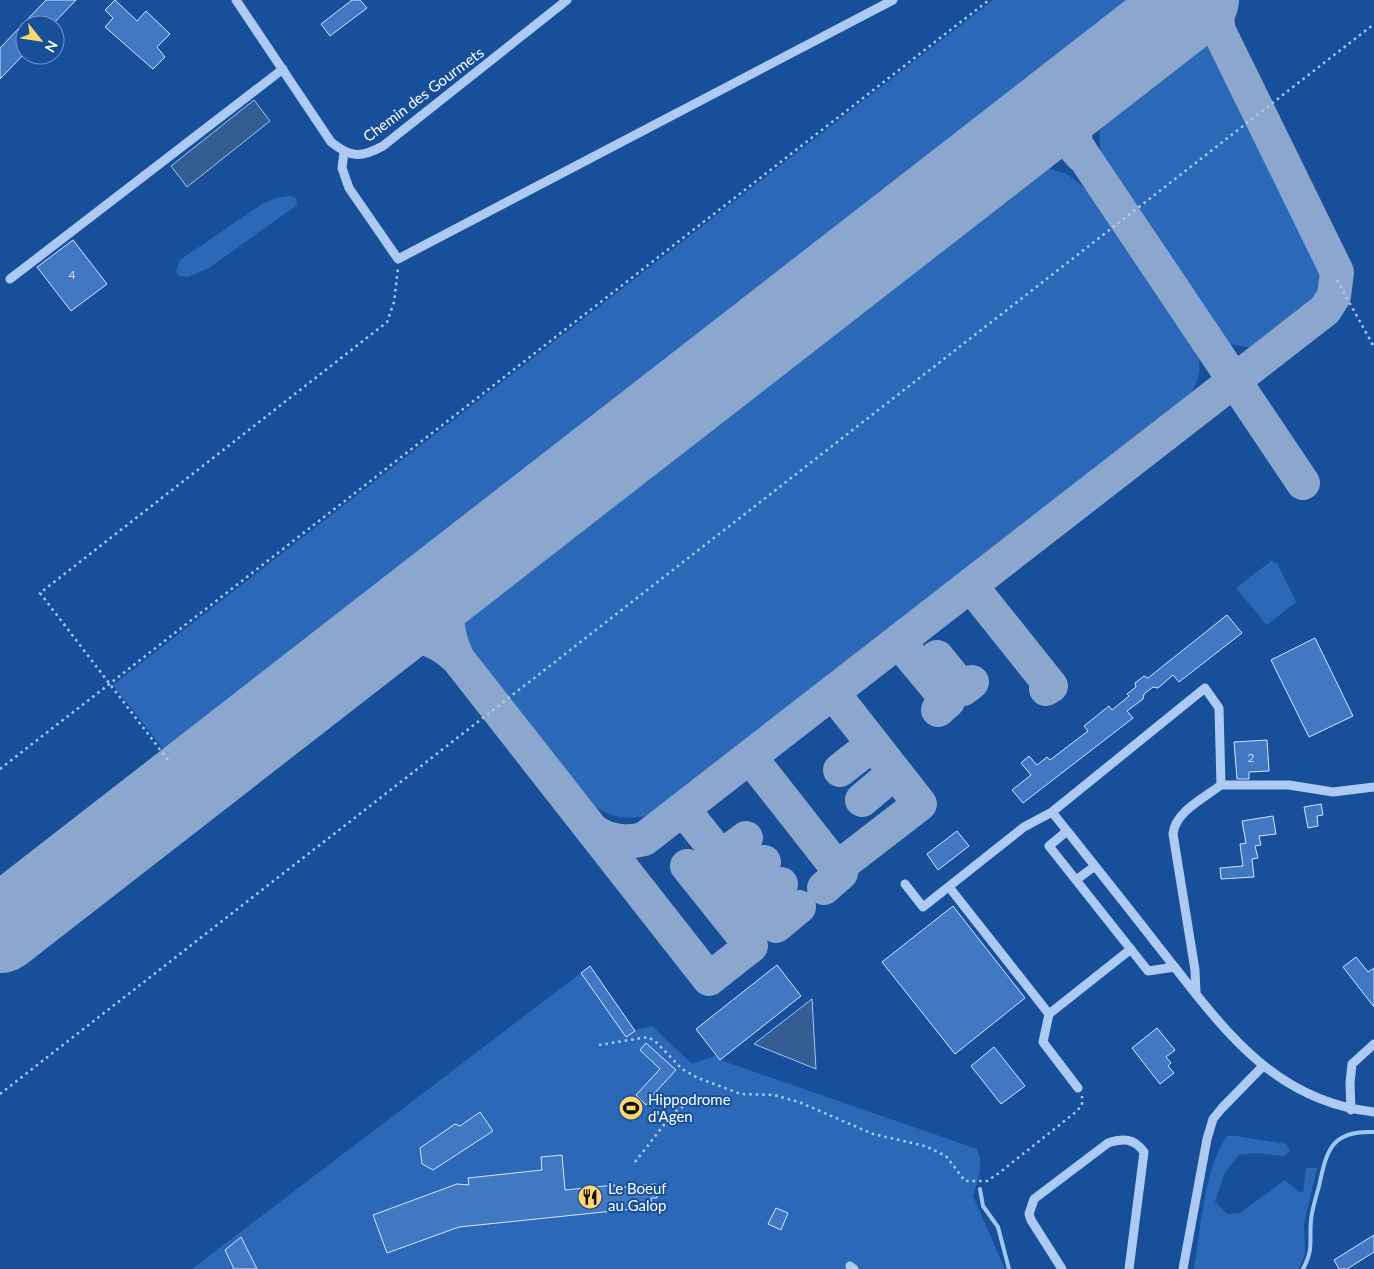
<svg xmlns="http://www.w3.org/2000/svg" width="1374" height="1269" viewBox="0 0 1374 1269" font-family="Lato,sans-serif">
<rect width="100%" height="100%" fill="#174f9b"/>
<path fill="#2b69b8" d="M993,0H1149L171,759L113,685Z
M1195,43L1206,44L1222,55L1327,272L1325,289L1318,298L1251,348L1230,344L1222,336L1107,166C1084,121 1118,97 1150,72C1165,61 1178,49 1195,43Z
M1048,168L1067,174L1090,192L1194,347C1205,366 1198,384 1186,401L657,813C629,822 609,819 586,800L473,654C462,637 461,618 471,600L1019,173L1028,170Z
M290,196L296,198L297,205L209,268L188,277L179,276L176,272L180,260L262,204L276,198Z
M1271,561L1277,563L1296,602L1267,625L1236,588Z
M590,966L635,1030L652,1026L692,1064L717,1055L720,1060L977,1149C984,1166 978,1180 973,1196L1005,1269H192Z
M1227,1136H1236L1286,1144L1290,1150L1284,1156L1255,1153L1239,1155L1225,1172L1215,1202L1227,1214L1240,1213L1285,1180L1299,1192H1303L1306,1168H1317L1304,1224L1305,1254L1299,1269H1194C1201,1229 1204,1168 1227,1136Z"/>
<path fill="#345d94" stroke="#a0c6f4" d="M254,100L270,121L187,187L171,166Z
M812,999L816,1069L754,1044Z"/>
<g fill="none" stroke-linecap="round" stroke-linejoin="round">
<path stroke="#a0c6f4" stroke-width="4" d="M980,1189L983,1206L998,1227L1009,1269
M1303,1269C1314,1249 1309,1242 1311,1220C1312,1209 1316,1197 1319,1186C1327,1150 1331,1130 1374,1132"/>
<path stroke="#8ba7cd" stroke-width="34" d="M1140,44C1162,31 1198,2 1219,31
M1111,67C1090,90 1066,113 1077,146L1303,483
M992,157C1026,139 1053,118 1081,155
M468,564C446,598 440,621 458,659L709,979L751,946L687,866
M971,586L1051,686L1046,689
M899,642L948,701L938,710
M359,649C396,632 426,628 458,659
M937,657L963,689L972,682
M833,693L920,804L837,868
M750,757L841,873L824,888
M840,770L873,744
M862,800L895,772
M683,809L776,926L799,907
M597,833C611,842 629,843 644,839L1325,310L1334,296L1337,272L1219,31L1216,13L1219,0
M721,857L746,838
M739,880L764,862
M757,902L781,884"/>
<path stroke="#8ba7cd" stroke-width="86" d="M0,930L1196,0"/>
</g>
<path fill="#4078c1" stroke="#d5e6fc" d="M46,0H76L52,25H25V53L0,79V48Z
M115,0L137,21L146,11L170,34L157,47L165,57L153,69L105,27L113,18L105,10Z
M352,0H360L367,8L330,36L321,24Z
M73,240L107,284L71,311L37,267Z
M1227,615L1242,633L1179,682L1173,675L1158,688L1153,687L1144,694L1143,699L1127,711L1133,718L1023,803L1012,790L1031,775L1021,763L1029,756L1037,765L1047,757L1050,760L1088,731L1084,726L1109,706L1112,710L1129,696L1127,694L1136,687L1135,683L1144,676L1148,678Z
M1315,638L1353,716L1309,737L1271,660Z
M1267,740L1269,771L1249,772V779H1237L1234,742Z
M1321,804L1323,815L1317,816L1318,826L1308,828L1304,807Z
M1273,816L1276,834L1259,836L1261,845L1255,846L1258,858L1252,859L1254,877L1221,879L1220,868L1243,866L1240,844L1246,843L1242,821Z
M957,831L969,846L938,870L927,854Z
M953,906L1025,998L955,1054L882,962Z
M1356,957L1368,972L1374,968V1007L1343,967Z
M777,965L801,996L720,1060L696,1029Z
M590,966L635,1031L626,1037L581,973Z
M1157,1028L1175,1050L1166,1057L1171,1063L1168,1066L1174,1073L1160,1084L1132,1048Z
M646,1043L676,1070L652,1096L653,1097L646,1105L636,1095L660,1069L640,1050Z
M994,1047L1025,1086L1001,1104L971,1066Z
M480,1112L493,1131L433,1170L422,1164L420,1148L455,1124L460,1126Z
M562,1155L565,1190L615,1185V1188L656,1184L657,1198H651L652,1207L459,1227L387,1253L373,1215L457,1184L469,1185L468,1178L542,1170L541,1157Z
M776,1208L788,1213L781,1230L768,1224Z
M1374,1235V1252L1347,1269H1339L1334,1260Z
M241,1237L257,1269H234L225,1250Z"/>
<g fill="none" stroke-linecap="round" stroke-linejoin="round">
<path stroke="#adcbf2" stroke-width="2.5" stroke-dasharray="2.5 4" stroke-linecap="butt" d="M1337,280L1374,347
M168,760L40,593L387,322L394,302L398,268
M0,769L989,0
M599,1045L648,1037L657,1043L682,1069L698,1078L741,1094L774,1095L799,1102L873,1134L925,1146L946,1156L965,1181H987L999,1173L1077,1111L1082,1105V1096
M0,1094L1374,24
M635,1162L674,1112L688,1104"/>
<path stroke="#adcbf2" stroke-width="9" d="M236,0L331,142C351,158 361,158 383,146L567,0
M344,152L342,168L349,188L398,259L893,0
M10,279L283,69
M1221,785H1289L1333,792L1374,787
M1052,812C1087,856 1123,901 1158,946C1218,1021 1269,1101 1374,1112
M1067,831L1049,846L1148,971L1175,967
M1076,880L1095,866
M905,884L923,907L1024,827L1052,812L1205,688L1219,708L1221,785
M949,887L1049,1014
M1196,993L1195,970L1173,834C1175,812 1204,798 1221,785
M1078,1088L1043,1042L1049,1014L1131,949
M1351,1110L1350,1083L1352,1064L1374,1044
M850,1266L854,1269
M1062,1269L1031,1220L1029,1214L1034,1199L1108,1143C1123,1138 1134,1138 1144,1152L1129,1269
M1183,1269L1207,1139L1213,1119L1222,1108L1263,1066"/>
</g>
<defs>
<symbol id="stadium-disc" viewBox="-11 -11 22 22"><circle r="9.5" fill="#ffd76e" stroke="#174f9b"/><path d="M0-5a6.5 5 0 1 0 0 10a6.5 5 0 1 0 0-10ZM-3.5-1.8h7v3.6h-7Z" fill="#111"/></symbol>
<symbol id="restaurant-disc" viewBox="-11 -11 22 22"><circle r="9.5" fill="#ffd76e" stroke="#174f9b"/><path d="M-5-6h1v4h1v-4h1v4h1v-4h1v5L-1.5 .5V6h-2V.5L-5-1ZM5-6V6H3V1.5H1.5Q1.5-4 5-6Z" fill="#111"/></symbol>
</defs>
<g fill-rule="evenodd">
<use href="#stadium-disc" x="617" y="1094" width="28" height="28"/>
<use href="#restaurant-disc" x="576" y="1183" width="28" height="28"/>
</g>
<g text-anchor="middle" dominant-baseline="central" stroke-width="4" stroke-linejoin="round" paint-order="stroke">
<g font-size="12" fill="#cfddf0">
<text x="72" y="274">4</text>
<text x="1251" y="757">2</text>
</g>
<g font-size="15" fill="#fff" stroke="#174f9b">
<text transform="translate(423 94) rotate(-37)">Chemin des Gourmets</text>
</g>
<g font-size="15" fill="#fff" stroke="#174f9b" text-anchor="start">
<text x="648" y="1099">Hippodrome<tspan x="648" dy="17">d'Agen</tspan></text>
<text x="608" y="1188">Le Boeuf<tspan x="608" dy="17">au Galop</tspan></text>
</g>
</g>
<g transform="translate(40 40) rotate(120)"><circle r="24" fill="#174f9b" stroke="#7495c3"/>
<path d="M0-4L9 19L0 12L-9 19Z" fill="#ffd76e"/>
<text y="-8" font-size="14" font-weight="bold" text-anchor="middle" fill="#ffffff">N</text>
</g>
</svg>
